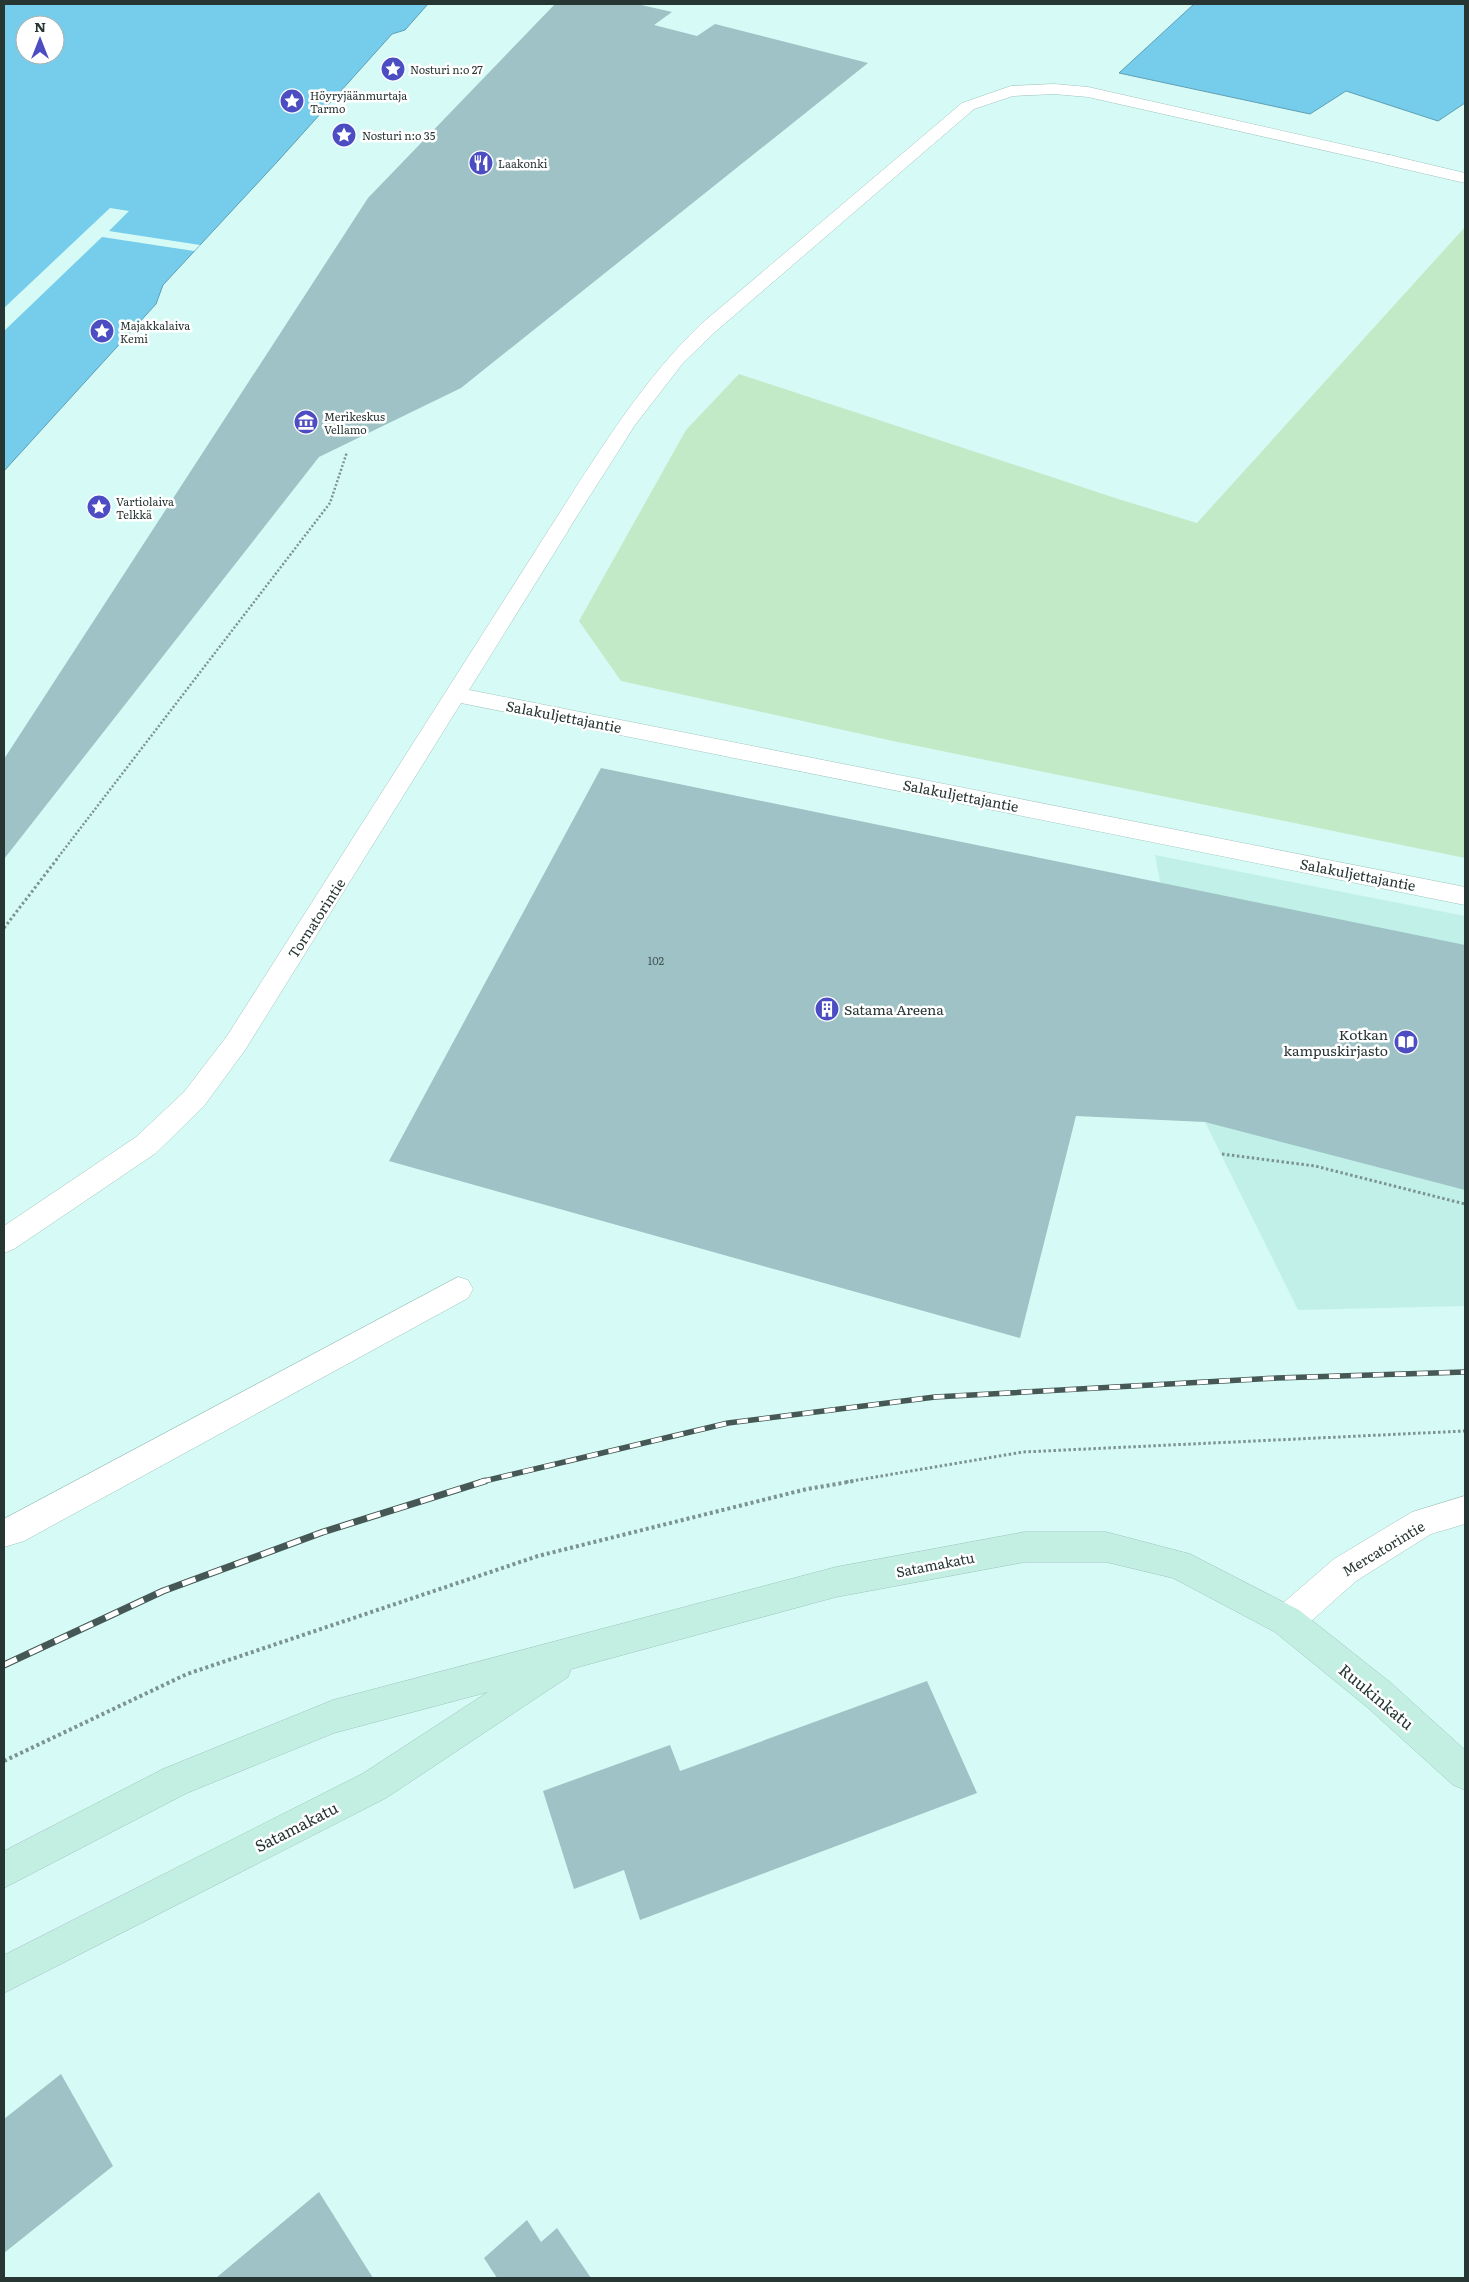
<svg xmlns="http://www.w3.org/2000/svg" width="1469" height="2282" viewBox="0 0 1469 2282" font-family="Literata,serif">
<rect width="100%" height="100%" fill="#d6faf5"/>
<path fill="#c1f0e9" d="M1155,855L1465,916V1306L1298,1310L1205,1122Z"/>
<path fill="#c2eac7" d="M1465,227V858L893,741L621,681L579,621L686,430L739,374L1118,499L1197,523Z"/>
<path fill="#75cdeb" stroke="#5e9fb4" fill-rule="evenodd" d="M4,4H428L405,30L392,34L278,161L163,285L156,304L4,471ZM25,25H55V55H25Z
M1194,4H1465V103L1438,121L1346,91L1310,114L1119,73Z"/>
<path fill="#d6faf5" d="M110,208L129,211L109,231L200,245L194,251L102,237L4,331V308Z"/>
<path fill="#9ec2c5" d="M555,4H637L672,12L654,25L697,36L715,24L868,63L461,388L319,457L4,859V759L368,198Z
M601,768L1465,945V1190L1205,1122L1076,1116L1020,1338L389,1161Z
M927,1681L977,1793L640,1920L624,1870L574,1889L543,1791L670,1745L680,1771Z
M61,2074L113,2166L4,2253V2119Z
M319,2192L373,2278H216Z
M527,2220L541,2242L557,2228L591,2278H497L484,2258Z"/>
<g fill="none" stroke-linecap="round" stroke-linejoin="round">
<defs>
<path id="lane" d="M1054,84L1088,87L1389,155L1395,156L1397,160L1395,164L1389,165L1088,97L1054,94L1013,96L974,109L715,332L683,363L635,425L565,535L558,537L551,535L548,531C595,458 638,385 701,324L962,103L1011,86Z
M458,1277L468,1280L473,1289L468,1298L24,1541L4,1547V1519Z"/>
<path id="street" d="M1389,155L1465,173V183L1383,164L1381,160L1383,156Z
M558,525L565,527L568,531L469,690L1465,887V905L461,703L245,1050L204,1106L156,1153L14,1249L4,1253V1226L136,1137L184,1092L227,1036L548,531L551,527Z
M1465,1496V1524L1431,1534L1356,1581L1299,1632L1287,1636L1275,1632L1271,1621L1275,1610L1334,1559L1412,1512Z"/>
<path id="secondary" d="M1025,1532H1106L1190,1554L1299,1610L1391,1683L1465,1750V1790L1453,1785L1367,1707L1275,1632L1173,1578L1106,1562H1025L836,1597L571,1669L568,1677L386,1798L4,1993V1955L362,1774L488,1692L334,1733L187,1793L4,1888V1851L163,1769L333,1700L836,1567Z"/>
</defs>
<use href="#lane" stroke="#a1c4bf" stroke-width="1"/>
<use href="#street" stroke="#a1c4bf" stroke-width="1"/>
<use href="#secondary" stroke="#a1c4bf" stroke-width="1"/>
<path stroke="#7c9491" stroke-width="2.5" stroke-dasharray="2 2" stroke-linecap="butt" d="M56,860L330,503L347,452"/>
<path stroke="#7c9491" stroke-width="3" stroke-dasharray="2.5 2.5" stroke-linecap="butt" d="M4,928L57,859
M1222,1154L1315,1166L1465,1204
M846,1482L1023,1452L1465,1431"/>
<path stroke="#7c9491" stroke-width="4" stroke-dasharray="3 3" stroke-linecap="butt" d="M4,1761L187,1674L538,1556L807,1489L854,1481"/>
<use href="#lane" fill="#fff" fill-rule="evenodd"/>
<use href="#street" fill="#fff" fill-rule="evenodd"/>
<use href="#secondary" fill="#c2efe1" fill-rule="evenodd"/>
<defs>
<path id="rail-far1" d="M480,1482L728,1423L935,1397L1277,1378L1465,1372"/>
<path id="rail" d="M4,1665L163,1591L323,1532L485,1481"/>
</defs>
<use href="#rail-far1" stroke="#465855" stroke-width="5.5"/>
<use href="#rail" stroke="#465855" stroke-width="7"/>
<use href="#rail-far1" stroke="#fff" stroke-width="4" stroke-dasharray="11" stroke-linecap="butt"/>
<use href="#rail" stroke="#fff" stroke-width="5" stroke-dasharray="14" stroke-linecap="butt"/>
</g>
<defs>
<symbol id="sight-disc" viewBox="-11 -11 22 22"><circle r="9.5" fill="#4c4dc3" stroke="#fff"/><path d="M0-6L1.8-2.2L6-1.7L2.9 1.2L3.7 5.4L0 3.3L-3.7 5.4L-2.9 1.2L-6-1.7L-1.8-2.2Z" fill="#fff"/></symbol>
<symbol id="restaurant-disc" viewBox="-11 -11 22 22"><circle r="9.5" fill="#4c4dc3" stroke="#fff"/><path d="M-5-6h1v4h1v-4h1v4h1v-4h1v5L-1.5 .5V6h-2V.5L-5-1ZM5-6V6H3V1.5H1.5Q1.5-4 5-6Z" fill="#fff"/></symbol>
<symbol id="museum-disc" viewBox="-11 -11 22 22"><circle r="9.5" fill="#4c4dc3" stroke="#fff"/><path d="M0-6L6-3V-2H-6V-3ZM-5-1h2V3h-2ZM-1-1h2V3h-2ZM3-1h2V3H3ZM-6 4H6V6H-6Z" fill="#fff"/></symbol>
<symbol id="building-disc" viewBox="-11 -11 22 22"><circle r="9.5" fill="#4c4dc3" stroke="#fff"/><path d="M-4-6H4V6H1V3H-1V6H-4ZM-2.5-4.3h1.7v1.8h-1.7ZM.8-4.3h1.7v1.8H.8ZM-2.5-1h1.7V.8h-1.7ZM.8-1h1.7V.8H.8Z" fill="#fff"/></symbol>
<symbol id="library-disc" viewBox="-11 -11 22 22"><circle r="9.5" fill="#4c4dc3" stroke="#fff"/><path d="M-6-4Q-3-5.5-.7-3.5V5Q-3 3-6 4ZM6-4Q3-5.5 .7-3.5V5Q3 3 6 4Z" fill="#fff"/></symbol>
</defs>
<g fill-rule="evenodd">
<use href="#sight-disc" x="379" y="55" width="28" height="28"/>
<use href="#sight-disc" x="278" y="87" width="28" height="28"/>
<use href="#sight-disc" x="330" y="121" width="28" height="28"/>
<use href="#restaurant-disc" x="467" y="149" width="28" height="28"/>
<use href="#sight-disc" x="88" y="317" width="28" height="28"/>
<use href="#museum-disc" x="292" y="408" width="28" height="28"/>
<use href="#sight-disc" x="85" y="493" width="28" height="28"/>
<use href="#building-disc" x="813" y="995" width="28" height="28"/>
<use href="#library-disc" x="1392" y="1028" width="28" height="28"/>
</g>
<g text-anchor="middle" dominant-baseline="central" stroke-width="5" stroke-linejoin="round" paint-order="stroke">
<g font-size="11" fill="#273533" stroke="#fff" text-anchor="start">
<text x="410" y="69">Nosturi n:o 27</text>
<text x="310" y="95">Höyryjäänmurtaja<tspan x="310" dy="13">Tarmo</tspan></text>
<text x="362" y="135">Nosturi n:o 35</text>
<text x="498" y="163">Laakonki</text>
<text x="120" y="325">Majakkalaiva<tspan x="120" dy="13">Kemi</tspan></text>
<text x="324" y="416">Merikeskus<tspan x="324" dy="13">Vellamo</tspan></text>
<text x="116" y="501">Vartiolaiva<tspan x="116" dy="13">Telkkä</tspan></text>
</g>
<g font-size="11" fill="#455858">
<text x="656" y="960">102</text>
</g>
<g font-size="14" fill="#273533" stroke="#fff">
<text transform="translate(564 716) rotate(11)">Salakuljettajantie</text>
<text transform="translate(961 795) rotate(11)">Salakuljettajantie</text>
<text transform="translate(1358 874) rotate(11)">Salakuljettajantie</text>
<text transform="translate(316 918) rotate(-57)">Tornatorintie</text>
<text transform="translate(1383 1548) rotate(-31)">Mercatorintie</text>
<text transform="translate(935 1564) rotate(-11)">Satamakatu</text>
</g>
<g font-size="14" fill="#273533" stroke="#fff" text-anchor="start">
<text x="844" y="1009">Satama Areena</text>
<text x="1388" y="1034" text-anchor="end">Kotkan<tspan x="1388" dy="16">kampuskirjasto</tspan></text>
</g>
<g font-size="16" fill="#273533" stroke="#fff">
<text transform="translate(1377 1696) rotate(40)">Ruukinkatu</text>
<text transform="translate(296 1826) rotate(-27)">Satamakatu</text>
</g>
</g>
<rect width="1469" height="2282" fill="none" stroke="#273533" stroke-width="10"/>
<g transform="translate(40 40)"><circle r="24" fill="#ffffff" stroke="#a9aead"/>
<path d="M0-4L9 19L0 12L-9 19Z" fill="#4c4dc3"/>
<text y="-8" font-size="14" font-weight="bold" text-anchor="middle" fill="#273533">N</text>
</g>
</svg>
